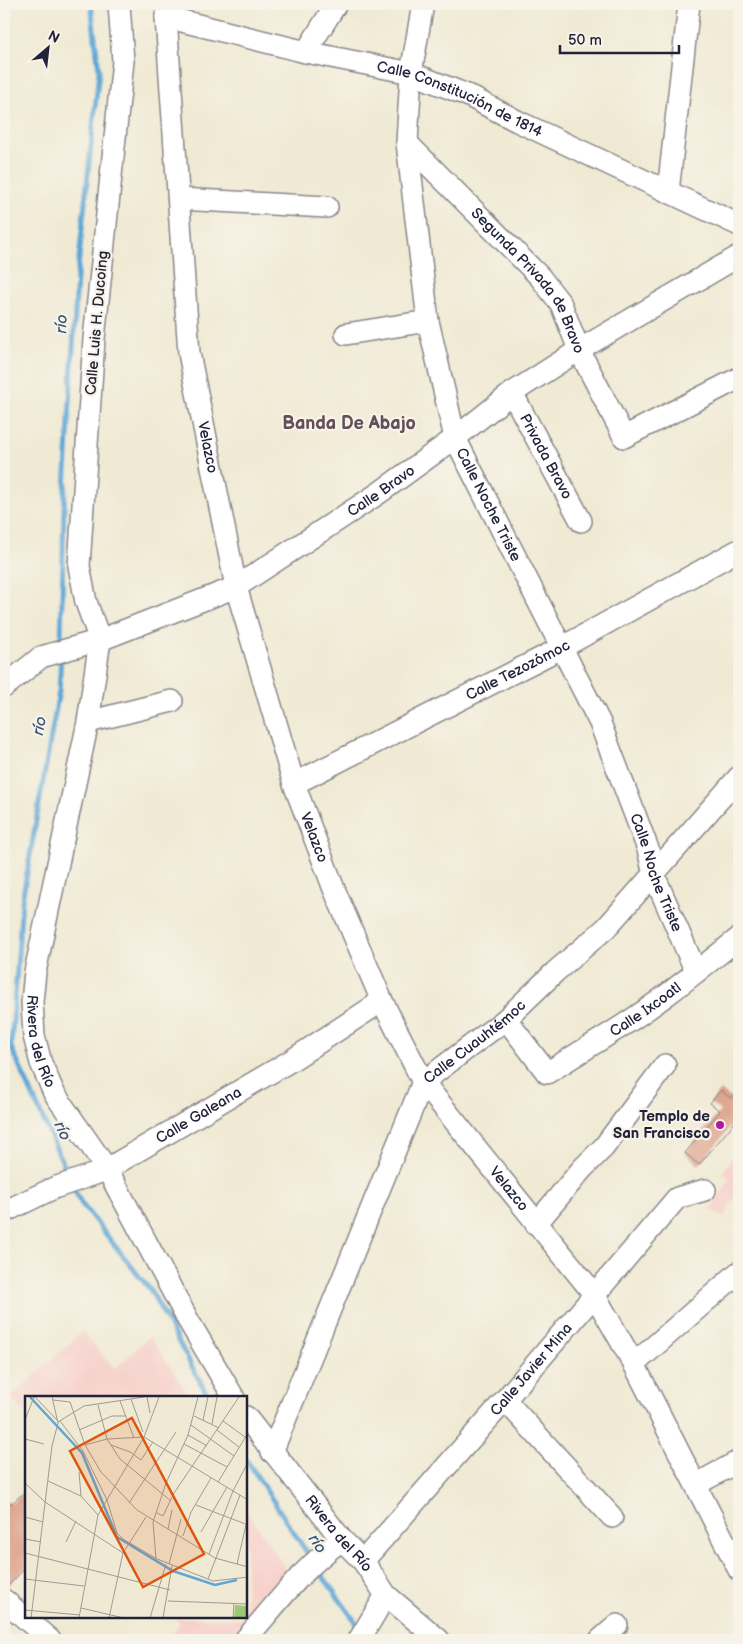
<svg xmlns="http://www.w3.org/2000/svg" width="743" height="1644" viewBox="0 0 743 1644" font-family="'Balsamiq Sans',sans-serif">
<rect width="100%" height="100%" fill="#f7f3e8"/>
<filter id="ink" filterUnits="userSpaceOnUse"><feTurbulence type="fractalNoise" baseFrequency=".02" numOctaves="2"/><feDisplacementMap in="SourceGraphic" scale="10" xChannelSelector="R" yChannelSelector="G"/><feConvolveMatrix kernelMatrix="1 2 1 2 8 2 1 2 1" color-interpolation-filters="sRGB"/></filter>
<filter id="wash" filterUnits="userSpaceOnUse"><feTurbulence type="fractalNoise" baseFrequency=".0096" numOctaves="4" result="noise"/><feDisplacementMap in="SourceGraphic" scale="20" xChannelSelector="R" yChannelSelector="G"/><feGaussianBlur stdDeviation="1.12" result="paint"/><feColorMatrix in="noise" values="0 0 0 0 0 0 0 0 0 0 0 0 0 0 0 0 0 1.4 0 .05"/><feComposite in="paint" operator="in"/></filter>
<g filter="url(#wash)">
<rect width="100%" height="100%" fill="#f0ead4"/>
<path fill="#f7d0cb" d="M739,1146V1195L737,1194L723,1218L711,1210L730,1178L722,1174Z
M82,1332L115,1369L150,1336L191,1398H26V1414L11,1397Z
M246,1510L286,1569L246,1616Z
M174,1618H245L226,1640H169L180,1623Z"/>
<g fill="none" stroke-linecap="round" stroke-linejoin="round">
<path stroke="#5ea7d6" stroke-width="5" d="M61,645L64,508L77,277L99,71L91,4
M61,656L59,691L22,901L11,1047L69,1177
M73,1187L81,1203L151,1291L209,1398
M246,1459L311,1559
M317,1568L360,1628"/>
</g>
<g id="blocks">
<path fill="#dca38b" d="M739,1089V1128L734,1123L699,1165L685,1153L720,1111L710,1103L721,1090L731,1099Z
M26,1491V1567L6,1588H4V1498L11,1504Z"/>
</g>
</g>
<g filter="url(#ink)">
<use href="#blocks" fill-opacity="0" stroke="#898688" stroke-width="1"/>
<g fill="none" stroke-linecap="round" stroke-linejoin="round">
<defs>
<g id="minor">
<path id="s1" d="M119,4L123,61L94,339L79,566L86,602L100,640L88,722L35,972L32,1002L34,1036L41,1063L54,1093L107,1169L188,1320L234,1398"/>
<path id="s2" d="M168,4L166,17L189,353L236,587L294,784L334,889L382,1001L423,1082L594,1294L634,1364L739,1570"/>
<path id="s3" d="M423,4L411,73L407,143L428,321L455,438L600,723L648,849L654,875L696,972"/>
<path id="s4" d="M166,17L306,52L411,73L467,95L517,121L739,225"/>
<path d="M306,52L336,4"/>
<path id="s5" d="M407,143L540,277L561,304L579,350L624,437L739,378"/>
<path d="M668,192L689,4"/>
<path d="M179,199L327,207"/>
<path d="M346,334L428,321"/>
<path id="s6" d="M512,393L581,521"/>
<path id="s7" d="M4,687L41,657L100,640L236,587L379,493L455,438L512,393L579,350L739,256"/>
<path d="M88,722L172,701"/>
<path id="s8" d="M294,784L561,648L739,550"/>
<path id="s9" d="M506,1019L547,1073C572,1057 597,1042 622,1026C663,1000 701,968 739,938"/>
<path id="s10" d="M4,1212L54,1188L95,1174L107,1169L292,1060L382,1001"/>
<path d="M536,1224L582,1169L604,1147L665,1065"/>
<path d="M634,1364L739,1272"/>
<path d="M505,1400L612,1517"/>
<path id="s11" d="M246,1417L342,1540L363,1561L386,1595L439,1640"/>
<path id="s12" d="M272,1452L423,1082L506,1019L555,972L606,928L739,777"/>
<path d="M697,1484L739,1461"/>
<path id="s13" d="M363,1561L505,1400L677,1198L705,1190"/>
<path d="M4,1600L50,1640"/>
<path d="M245,1640C275,1606 304,1566 342,1540"/>
<path d="M359,1640L386,1595"/>
<path d="M600,1640L617,1625"/>
</g>
</defs>
<use href="#minor" stroke="#898688" stroke-width="24"/>
<use href="#minor" stroke="#fff" stroke-width="21"/>
</g>
</g>
<circle fill="#b5179e" stroke="#f7f3e8" stroke-width="2" cx="720" cy="1125" r="5"/>
<g text-anchor="middle" dominant-baseline="central" stroke-width="4.5" stroke-linejoin="round" paint-order="stroke">
<g font-size="15" fill="#22223b" stroke="#f7f3e8">
<text stroke="none"><textPath href="#s4" startOffset="306">Calle Constitución de 1814</textPath></text>
<text stroke="none"><textPath href="#s5" startOffset="185">Segunda Privada de Bravo</textPath></text>
<text transform="translate(97 323) rotate(-85)">Calle Luis H. Ducoing</text>
<text stroke="none"><textPath href="#s2" startOffset="446">Velazco</textPath></text>
<text stroke="none"><textPath href="#s6" startOffset="72">Privada Bravo</textPath></text>
<text stroke="none"><textPath href="#s7" startOffset="429">Calle Bravo</textPath></text>
<text stroke="none"><textPath href="#s3" startOffset="514">Calle Noche Triste</textPath></text>
<text stroke="none"><textPath href="#s8" startOffset="251">Calle Tezozómoc</textPath></text>
<text stroke="none"><textPath href="#s2" startOffset="851">Velazco</textPath></text>
<text stroke="none"><textPath href="#s3" startOffset="919">Calle Noche Triste</textPath></text>
<text stroke="none"><textPath href="#s9" startOffset="185">Calle Ixcoatl</textPath></text>
<text stroke="none"><textPath href="#s1" startOffset="1050">Rivera del Río</textPath></text>
<text stroke="none"><textPath href="#s12" startOffset="465">Calle Cuauhtémoc</textPath></text>
<text stroke="none"><textPath href="#s10" startOffset="218">Calle Galeana</textPath></text>
<text stroke="none"><textPath href="#s2" startOffset="1256">Velazco</textPath></text>
<text stroke="none"><textPath href="#s13" startOffset="255">Calle Javier Mina</textPath></text>
<text stroke="none"><textPath href="#s11" startOffset="149">Rivera del Río</textPath></text>
</g>
<g font-size="15" font-weight="bold" fill="#22223b" stroke="#f7f3e8" text-anchor="end">
<text x="710" y="1116">Templo de<tspan x="710" dy="17">San Francisco</tspan></text>
</g>
<g font-size="16" font-style="italic" fill="#3a5779" stroke="#f7f3e8">
<text transform="translate(62 324) rotate(-88)">río</text>
<text transform="translate(40 726) rotate(-80)">río</text>
<text transform="translate(62 1131) rotate(66)">río</text>
<text transform="translate(317 1544) rotate(57)">río</text>
</g>
<g font-size="18" font-weight="bold" fill="#634f57" stroke="#f7f3e8">
<text x="349" y="423">Banda De Abajo</text>
</g>
</g>
<g transform="translate(25 1396)">
<rect width="222" height="222" fill="#f0ead4"/>
<path d="M210,209L222,210V222H209Z" fill="#9bc876"/>
<path fill="none" stroke="#5ea7d6" stroke-width="2.5" d="M5,1L57,57L92,141L148,175L190,189L212,184"/>
<path fill="none" stroke="#9e9a97" stroke-width="1" d="M10,1L33,25M122,1L125,17M106,3L118,36M28,4L45,6L60,49L76,76L112,114L190,162L223,171M95,5L109,42M73,9L82,43L95,63L146,105M169,20L194,32M0,24L9,1M178,24L183,1M35,25L58,55L82,104L92,137L98,143L132,163L188,185L223,181M198,25L220,41M33,26L59,10L119,1M187,28L192,1M166,29L209,60M54,34L87,20H100M192,34L214,51M163,39L182,50M119,41L223,104M0,43L19,48M159,48L202,71M60,49L82,43L119,41M86,49L105,56L116,64L128,46M54,76L56,100M23,85L56,100L73,119M193,86L223,37M0,87L20,106L98,157M104,107L151,36M171,109L223,129M132,117L138,120L149,97L214,1M0,121L18,126M143,133L147,114M176,136L202,91M158,140L166,116L186,82M0,143L16,146M41,146L51,125M0,157L145,194M184,158L208,95L221,70M131,163L128,126L141,87L163,39L173,1M144,168L156,123M212,168L221,129M0,183L59,190M183,183L215,99M143,205L223,208M56,212L99,222M0,214L55,219M6,222L27,50L33,27L27,1M54,222L73,119L119,41L134,1M84,222L98,157L121,121M125,222L141,168M138,222L147,170M208,222L209,207"/>
<path fill="#de560e" fill-opacity="0.15" stroke="#de560e" stroke-width="2.5" d="M107,22L179,158L118,191L45,55Z"/>
<rect width="222" height="222" fill="none" stroke="#22223b" stroke-width="2.5"/>
</g>
<rect width="743" height="1644" fill="none" stroke="#f7f3e8" stroke-width="20"/>
<g transform="translate(48 48) rotate(28)" stroke="#f7f3e8" stroke-width="4" paint-order="stroke">
<path d="M0-4L9 19L0 12L-9 19Z" fill="#22223b"/>
<text y="-8" font-size="14" font-weight="bold" text-anchor="middle" fill="#22223b">N</text>
</g>
<path d="M560 45v8h119v-8" fill="none" stroke="#22223b" stroke-width="2.5"/>
<text x="568" y="45" font-size="15" fill="#22223b" stroke="#f7f3e8" stroke-width="4" paint-order="stroke">50 m</text>
</svg>
